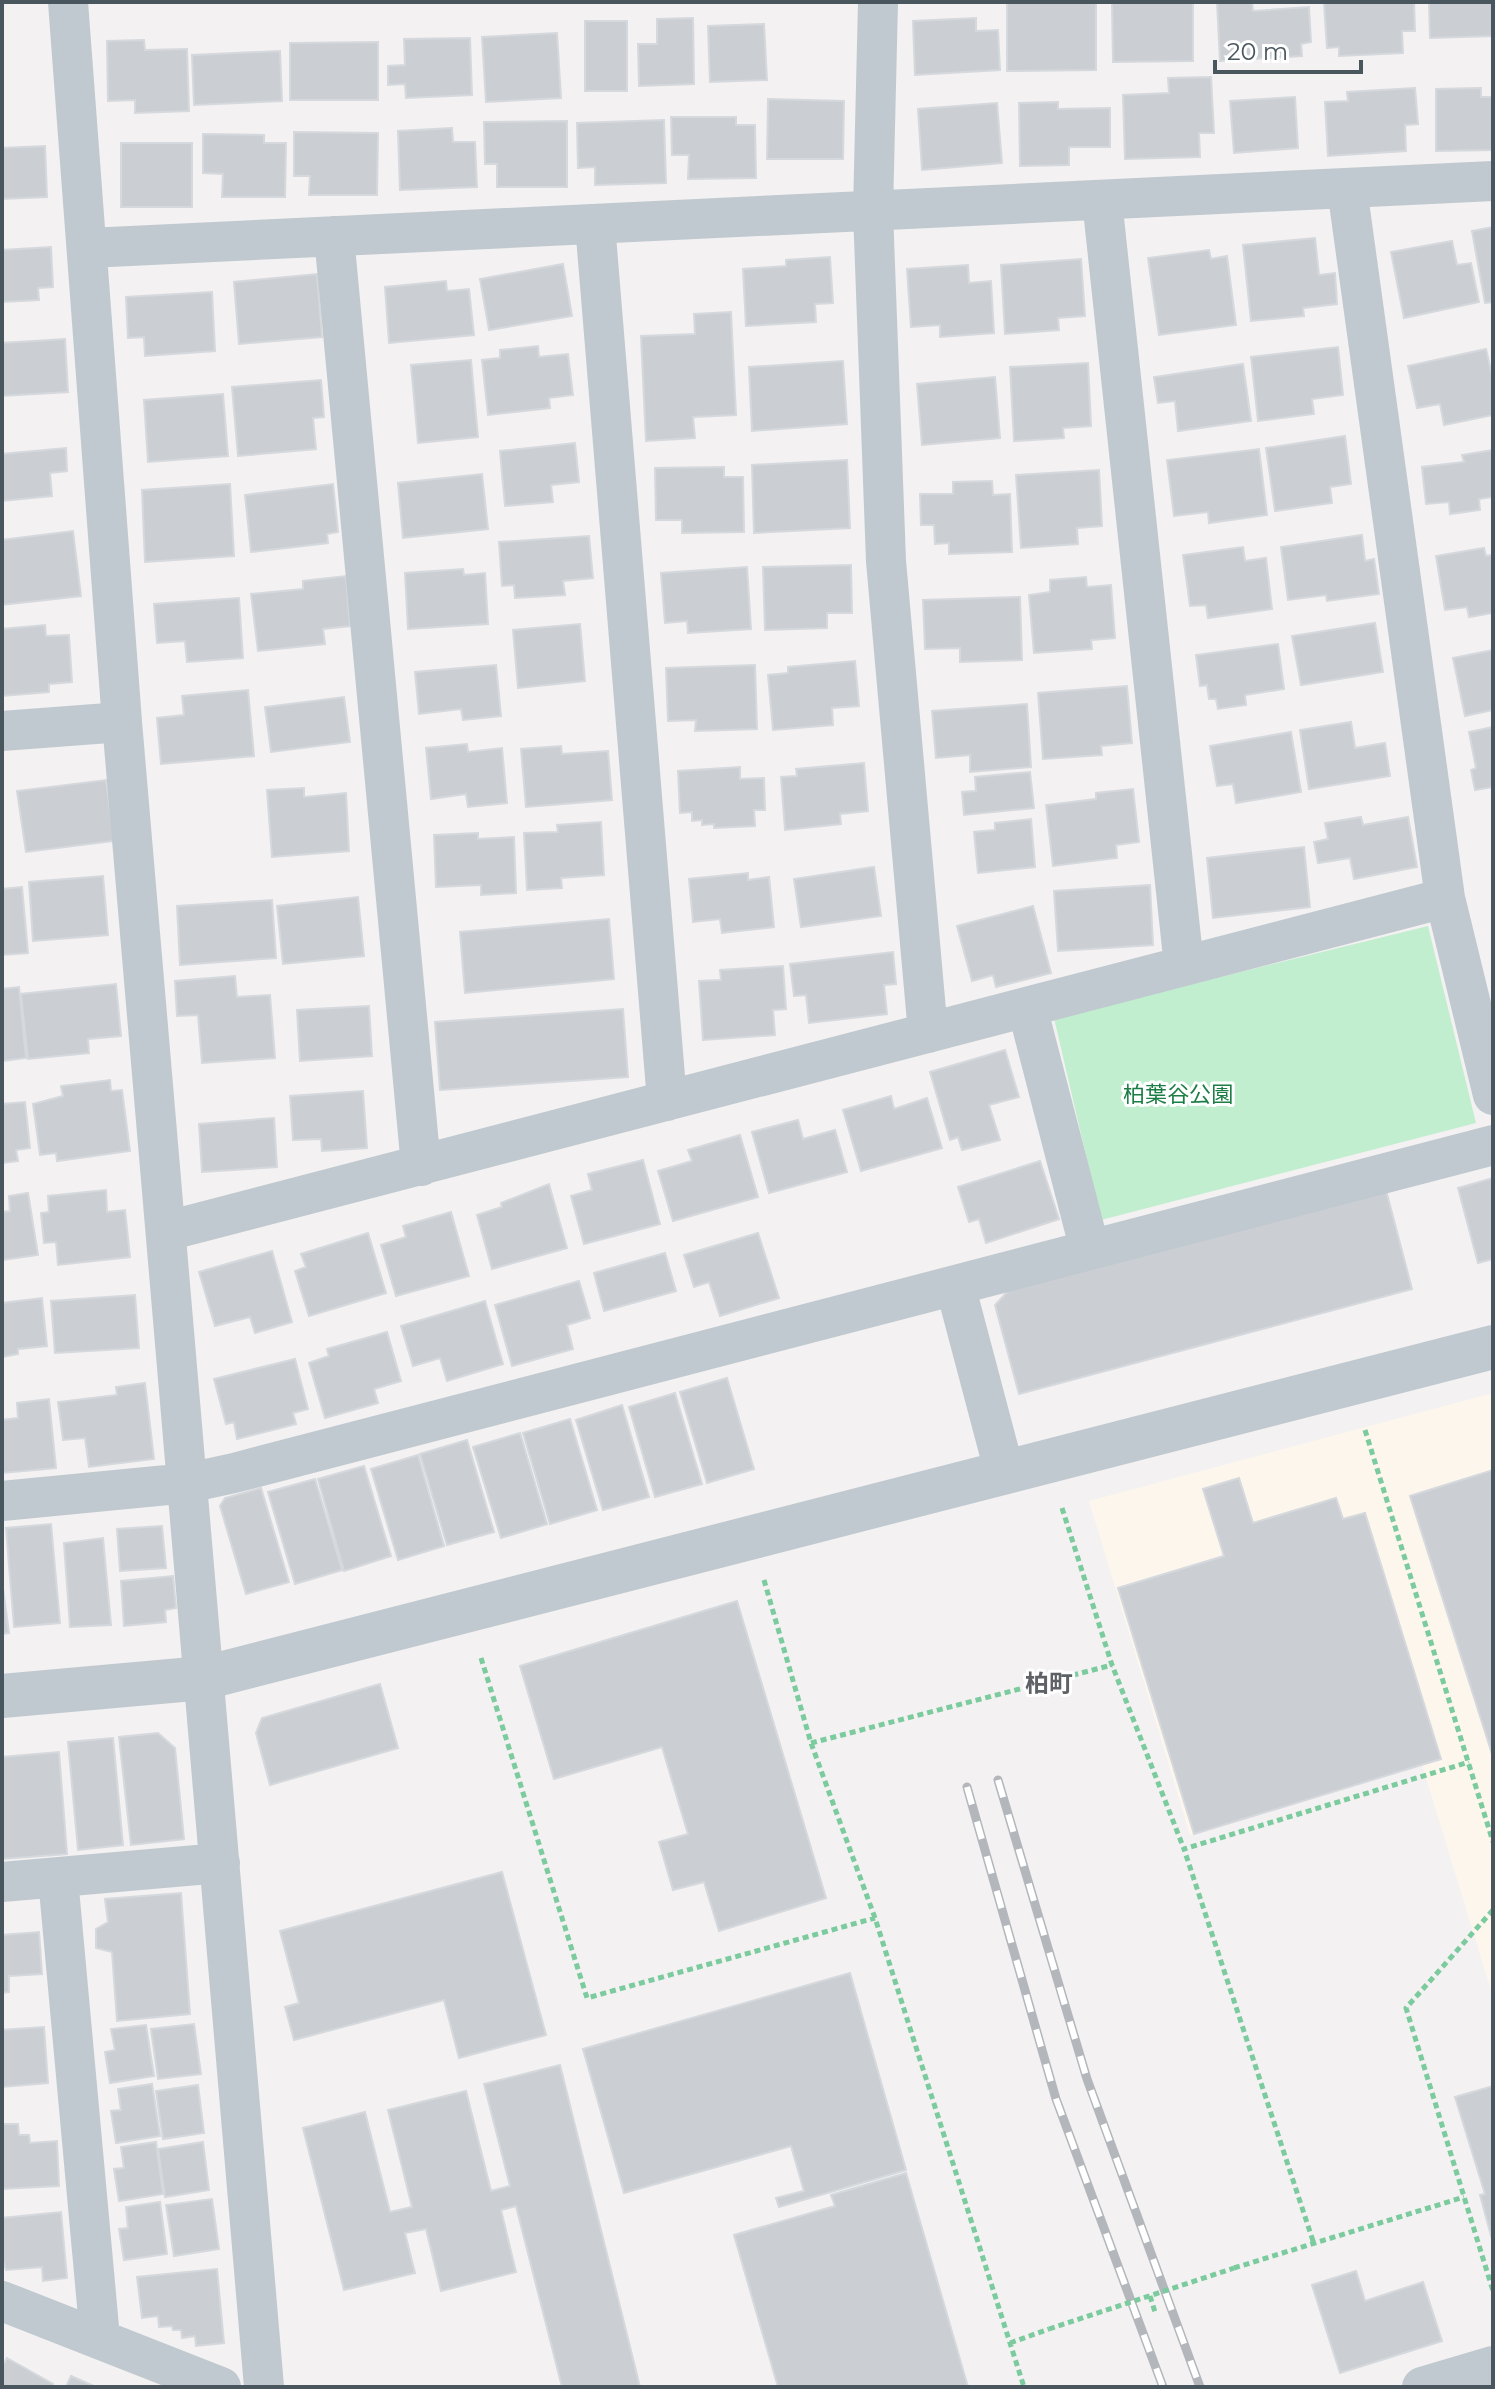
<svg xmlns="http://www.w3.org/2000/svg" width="1495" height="2389" viewBox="0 0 1495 2389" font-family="Montserrat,'Noto Sans JP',sans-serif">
<rect width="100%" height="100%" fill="#f3f1f1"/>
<path fill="#fcf6ed" d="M1493,1393V1997L1422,1765L1190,1835L1089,1501Z"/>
<path fill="#c2eed0" d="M1428,926L1476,1123L1101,1220L1054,1018Z"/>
<path fill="#cbcfd3" stroke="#d5d8dc" stroke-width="2" d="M1096,2V70L1007,71V3Z
M1112,2H1193V61L1113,62Z
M1217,2H1252L1253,11L1309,7L1311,42L1301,44L1302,56L1220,61Z
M1414,2L1415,31H1402L1403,53L1339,56V47L1327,48L1324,3Z
M1429,2H1493V36L1430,38Z
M693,18L694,84L639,86L638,44H657V19Z
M976,18V31L998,30L1000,70L915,75L913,21Z
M585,21H627V91H585Z
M764,24L767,80L710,82L708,26Z
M557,33L561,98L486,102L482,37Z
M470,38L472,95L406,98L405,84L388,85V66L405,65L404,39Z
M144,40L145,50L187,49L189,111L135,113V100L108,101L107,41Z
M378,42V100H290V43Z
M280,51L282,101L194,105L192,55Z
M1211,77L1214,133H1199L1200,157L1125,159L1123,95L1169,93L1168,78Z
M1415,88L1418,124L1405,125L1406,151L1328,156L1325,102L1348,101L1347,92Z
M1481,88V97H1493V150L1436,151V89Z
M1295,97L1298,148L1234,153L1230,101Z
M768,99L844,101L843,159H767Z
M1058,102V109L1110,108V147H1069V165L1020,166L1019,103Z
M997,103L1002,163L922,170L918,109Z
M671,117H736V125H755L756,178L688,179L689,155H672Z
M664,120L666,183L595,185V167L578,168L577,123Z
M567,121V187H497V164H485L484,122Z
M452,128L453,142H475L477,187L400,190L398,131Z
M294,132L378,133L377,195H309L310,176H294Z
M203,134L264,135V143H286L285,197H222L223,174L203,173Z
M121,143H192V207H121Z
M45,146L47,197L2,199V148Z
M1493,227V302L1485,303L1472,231Z
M1315,238L1319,275L1335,273L1337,304L1303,308L1304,316L1251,321L1243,245Z
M1452,241L1457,265L1471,263L1479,302L1404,318L1391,252Z
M51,247L53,287L38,288L39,300L2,302V250Z
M1209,250L1211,259L1227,256L1236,325L1159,335L1148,258Z
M830,257L833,303L815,304L816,322L746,326L743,269L786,266V260Z
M1081,259L1085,316L1058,318L1059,330L1005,334L1001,265Z
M563,264L572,316L489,330L480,279Z
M968,265L969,283L991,281L994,333L940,337V325L911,327L907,269Z
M317,274L322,337L239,344L234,282Z
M446,281L447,291L469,289L474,335L389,343L385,287Z
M212,292L215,351L145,356L144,337L128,338L126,297Z
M731,312L736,415L693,417L695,438L646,441L641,336L695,334L694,314Z
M65,339L68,392L2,396V343Z
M538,346L539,357L568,354L573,395L549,398L550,408L488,415L482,360L500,358V350Z
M1338,347L1343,395L1312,399L1314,414L1258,421L1251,357Z
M1486,349L1493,380V415L1444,425L1440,404L1417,408L1408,366Z
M471,360L478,437L418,443L411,365Z
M843,361L847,424L752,431L749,367Z
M1088,363L1091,426L1063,428L1064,438L1014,441L1010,367Z
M1243,364L1251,421L1178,431L1175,401L1158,403L1154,377Z
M995,377L1000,438L922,445L917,384Z
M321,380L324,417L313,418L316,449L238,456L232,387Z
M223,394L228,456L148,462L144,400Z
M1345,436L1351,484L1330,487L1332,503L1275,511L1266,448Z
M575,443L579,482L551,485L553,502L505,506L500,451Z
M66,448L67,471L50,473L52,496L2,501V454Z
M1259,449L1267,515L1209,523L1208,512L1174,516L1167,460Z
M1493,450V497L1479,499L1480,510L1450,514L1449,502L1426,504L1422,467L1464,462L1462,455Z
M847,460L850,528L754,533L752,465Z
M724,467V477H743L744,532L682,533V520H656L655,468Z
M1099,470L1102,526L1077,528L1078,544L1021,548L1016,475Z
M482,474L488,529L403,538L398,483Z
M992,481L993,495L1010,494L1012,552L949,554V543L935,544L934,525H921L920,494H953V482Z
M230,484L234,556L145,562L142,490Z
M333,484L338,532L327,534L328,543L251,552L245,495Z
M73,531L81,596L2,605V540Z
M1362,535L1365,561L1374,559L1379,594L1327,601L1326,595L1288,600L1281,547Z
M589,536L593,578L563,581L565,595L515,598L514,585L502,586L499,542Z
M1243,547L1245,561L1266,558L1272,609L1208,618L1206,605L1190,606L1183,555Z
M1484,548L1486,556L1493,555V613L1469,617L1467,607L1445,610L1436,556Z
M851,565L852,613H827V628L765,630L763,567Z
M747,567L751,629L688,633L687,621L665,623L661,573Z
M463,569L464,575L485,573L488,624L408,629L405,573Z
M346,576L350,626L323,629L325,644L258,651L251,594L303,589V581Z
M1086,577L1087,587L1111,585L1115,638L1091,640L1092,649L1034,653L1029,595L1050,592V580Z
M1020,597L1022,660L960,662V648L925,649L923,600Z
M239,598L243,658L187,662L185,641L157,643L154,604Z
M1375,623L1383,672L1301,685L1292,636Z
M580,624L585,681L518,688L513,630Z
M45,625L46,636L69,635L72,682L49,684V692L2,696V629Z
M1278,644L1284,689L1245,695L1246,705L1218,709L1216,699H1209L1207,685L1200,686L1196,655Z
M1493,650V710L1465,716L1453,658Z
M855,661L859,706L832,708L833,725L773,730L768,675L788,673V667Z
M496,665L501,716L463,720L461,709L419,714L415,672Z
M755,665L757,729L695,731L696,720L668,721L666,668Z
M1127,686L1132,743L1101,746L1102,755L1043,759L1038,693Z
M248,690L254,756L161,764L157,718L184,715L182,696Z
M344,697L350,742L271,752L265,707Z
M1027,704L1031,767L970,772V755L936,758L932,711Z
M1351,722L1355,748L1385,743L1390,776L1309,789L1300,730Z
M1493,727V787L1475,790L1471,770L1476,768L1469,732Z
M1291,732L1301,792L1236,803L1233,784L1217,786L1210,746Z
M467,744L468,752L502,748L507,803L468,807L466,794L431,799L426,748Z
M561,746L562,754L608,751L612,800L526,807L521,749Z
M864,763L868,811L840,814L841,824L785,830L781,777L797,776L796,769Z
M740,767V779L764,778L765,810H754L755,826L714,828V824L702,825V820L692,821V812L680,813L678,771Z
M1030,772L1034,808L964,815L962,792L976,791L975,777Z
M106,780L114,841L26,852L17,791Z
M304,788V797L346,793L349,851L272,857L267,790Z
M1133,789L1139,842L1116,845L1117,858L1053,866L1046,805L1096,799V793Z
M1361,817L1363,825L1408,817L1417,867L1354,879L1350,858L1318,863L1314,842L1328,839L1325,823Z
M1031,819L1035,867L978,873L974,832L995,830V823Z
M601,822L604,875L561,878L562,888L527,890L524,833L558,832L557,825Z
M478,833V839L514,837L516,893L481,895V885L436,887L434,835Z
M1304,847L1310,907L1213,918L1207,858Z
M874,867L881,916L801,927L794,879Z
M748,873V880L769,877L774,927L722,933L720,919L693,922L689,879Z
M103,876L108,935L33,941L29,882Z
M1150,885L1153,945L1058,951L1054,891Z
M22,887L28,953L2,955V889Z
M358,897L364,956L283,964L277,906Z
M272,900L276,958L180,965L177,906Z
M1033,906L1051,973L996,987L993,975L972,981L957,926Z
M609,919L614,979L465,993L460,932Z
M893,952L896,984L884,985L887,1014L809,1023L806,995L794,996L790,964Z
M783,966L786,1009L773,1010L775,1035L703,1040L699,981L721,980L720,970Z
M235,976L237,997L270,995L275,1058L202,1063L198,1015L177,1016L175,981Z
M116,984L121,1036L88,1039L89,1053L28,1059L21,994Z
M19,987L26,1058L2,1061V989Z
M369,1006L372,1056L300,1061L297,1010Z
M623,1009L628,1077L440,1090L435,1022Z
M1005,1050L1019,1097L989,1105L1000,1140L962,1150L958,1137L950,1140L930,1072Z
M110,1080L111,1091L122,1090L130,1151L57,1161L56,1153L40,1155L33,1104L63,1096L61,1086Z
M363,1091L367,1148L322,1151L321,1139L293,1140L290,1096Z
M891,1096L894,1109L927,1098L942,1148L861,1171L843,1110Z
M25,1102L30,1148L16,1150L18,1161L2,1163V1104Z
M274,1118L277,1167L202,1172L199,1124Z
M798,1120L803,1139L835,1130L847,1172L769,1193L752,1132Z
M740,1135L758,1197L673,1221L658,1171L692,1161L688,1150Z
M643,1160L660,1224L584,1244L571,1196L592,1190L588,1174Z
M1040,1161L1059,1219L986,1243L979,1219L969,1222L958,1187Z
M1493,1178V1259L1478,1263L1458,1188Z
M549,1184L567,1248L492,1269L477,1215L502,1207L501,1203Z
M106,1190L107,1212L125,1210L130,1257L58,1265L56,1242L44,1243L41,1213L49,1212L48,1196Z
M1386,1190L1412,1289L1019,1394L995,1305L1009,1290Z
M28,1193L38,1255L2,1260V1212L10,1211L9,1196Z
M451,1212L469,1276L396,1296L381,1245L406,1237L403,1226Z
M368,1233L386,1293L309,1316L295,1271L306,1267L301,1254Z
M758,1233L779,1298L720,1316L709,1282L694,1287L684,1255Z
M272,1251L292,1322L255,1333L250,1317L215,1326L199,1272Z
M665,1253L676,1291L604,1311L594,1273Z
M579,1281L590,1318L567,1325L573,1349L512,1366L495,1305Z
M135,1295L139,1348L55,1353L51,1301Z
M42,1298L47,1346L18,1349V1354L2,1357V1303Z
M485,1301L503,1364L447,1381L440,1358L413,1366L401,1326Z
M387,1332L401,1381L374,1389L378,1403L325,1418L309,1363L329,1356L327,1349Z
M295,1359L308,1409L293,1413L296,1424L237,1439L234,1422L226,1424L214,1379Z
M727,1378L754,1469L707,1483L680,1392Z
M145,1383L154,1459L89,1467L85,1438L63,1440L58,1402L117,1395L116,1387Z
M675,1393L702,1484L655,1497L629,1407Z
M49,1399L56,1468L2,1473V1420L18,1418L17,1403Z
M622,1405L649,1497L603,1510L576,1420Z
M570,1419L597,1510L550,1524L523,1433Z
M520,1433L547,1524L501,1538L473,1447Z
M467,1440L494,1532L447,1545L420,1454Z
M418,1455L444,1546L398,1560L371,1469Z
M364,1466L391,1556L344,1571L318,1479Z
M1493,1470V1757L1410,1496Z
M1239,1478L1253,1523L1336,1498L1343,1519L1365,1513L1441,1759L1194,1834L1118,1588L1224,1556L1203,1489Z
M315,1479L342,1570L295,1584L268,1492Z
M261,1488L289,1582L246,1594L220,1506L225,1498Z
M51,1524L60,1623L14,1627L6,1528Z
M162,1526L166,1568L120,1571L117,1529Z
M103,1538L111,1625L70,1627L64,1543Z
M173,1576L176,1608L165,1610L166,1622L124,1626L121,1581Z
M2,1581L9,1633L2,1634Z
M737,1601L826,1898L719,1931L704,1882L673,1890L659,1842L688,1834L662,1747L554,1779L520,1666Z
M380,1684L398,1748L270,1785L256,1733L262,1718Z
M158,1733L175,1748L184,1839L131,1845L119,1737Z
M113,1738L123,1845L78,1850L68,1742Z
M59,1752L67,1854L2,1859V1757Z
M502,1872L546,2035L459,2058L444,2000L294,2040L285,2007L299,2003L280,1931Z
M181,1893L190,2014L117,2021L112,1952L96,1948V1929L108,1922L105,1899Z
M39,1932L42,1974L9,1976V1992L2,1993V1935Z
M850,1973L906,2170L779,2207L776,2198L804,2191L791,2146L624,2193L583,2049Z
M194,2024L201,2074L158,2079L151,2029Z
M146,2025L154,2076L110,2083L105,2052L115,2050L111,2029Z
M44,2027L48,2083L2,2087V2030Z
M560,2065L640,2387H562L516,2206L501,2210L516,2272L441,2291L426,2229L405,2233L415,2273L344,2290L303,2128L365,2112L390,2212L412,2207L388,2110L466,2091L491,2191L510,2186L484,2084Z
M152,2084L160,2136L116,2143L111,2111L121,2110L118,2089Z
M198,2085L204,2133L163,2139L156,2091Z
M1493,2086V2243L1480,2195L1485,2194L1455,2097Z
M2,2124H18L19,2135H29L30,2143L57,2141L59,2186L2,2189Z
M156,2142L163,2194L119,2201L114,2169L124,2168L121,2147Z
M203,2142L209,2190L165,2197L158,2149Z
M906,2173L968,2387H778L734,2235L835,2206L831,2195Z
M212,2199L219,2249L174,2256L166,2205Z
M160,2202L167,2254L124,2260L119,2229L128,2228L126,2207Z
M61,2212L67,2278L43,2281L42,2267L6,2270L2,2257V2218Z
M217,2269L224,2343L196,2346L195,2336L182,2338L181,2330H173L172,2326L159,2327L158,2316L142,2318L137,2277Z
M1356,2271L1365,2301L1423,2282L1442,2341L1340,2373L1312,2285Z
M7,2358L53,2384L52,2387H2V2367Z
M71,2376L96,2387H66Z"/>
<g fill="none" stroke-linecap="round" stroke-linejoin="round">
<path stroke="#7bcb9e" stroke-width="5" stroke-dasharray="6 4" stroke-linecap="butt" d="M1365,1430L1493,1842
M1062,1508L1112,1665L1184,1849
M764,1580L811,1743L875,1918L1024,2387
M481,1658L587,1998L875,1918
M811,1743L1112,1665
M1493,1910L1406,2008L1493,2291
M1313,2241L1184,1849L1469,1762
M1234,2268L1464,2197
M1150,2296L1155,2312
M1010,2343L1049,2329"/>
<path stroke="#c0c9cf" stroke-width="40" d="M68,2L122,722L264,2387
M878,2L873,211L886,561L928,1033
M1347,188L1445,898L1493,1095
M1102,200L1184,966
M595,224L667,1101
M334,236L421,1166
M88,248L1493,181
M2,731L122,722
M1027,1007L1090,1250
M167,1231L1445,898
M955,1285L1005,1474
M2,1501L188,1483L234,1473L1493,1145
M58,1878L100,2338
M2,1882L220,1863
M2,2301L221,2387
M1422,2387L1493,2366"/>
<path stroke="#c0c9cf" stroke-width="44" d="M2,1696L204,1678L1493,1347"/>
<defs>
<path id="rail" d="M998,1780L1087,2079L1200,2387
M967,1787L1056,2099L1163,2387"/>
</defs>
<use href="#rail" stroke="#b3b7bb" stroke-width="9"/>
<use href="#rail" stroke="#fff" stroke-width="6" stroke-dasharray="18" stroke-linecap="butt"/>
<path stroke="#7bcb9e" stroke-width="5" stroke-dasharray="6 4" stroke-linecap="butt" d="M1049,2329L1234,2268"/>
</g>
<g text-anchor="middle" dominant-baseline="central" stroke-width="6" stroke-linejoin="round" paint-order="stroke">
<g font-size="22" fill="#1c7e45" stroke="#fff">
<text x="1178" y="1094">柏葉谷公園</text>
</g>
<g font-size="24" font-weight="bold" fill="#5e6266" stroke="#fff">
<text x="1049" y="1683">柏町</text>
</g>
</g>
<rect width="1495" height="2389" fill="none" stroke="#49565e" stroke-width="8"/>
<path d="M1215 60v12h146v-12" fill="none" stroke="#49565e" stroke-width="4"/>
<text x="1227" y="60" font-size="24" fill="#49565e" stroke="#ffffff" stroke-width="6" paint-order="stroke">20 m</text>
</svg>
